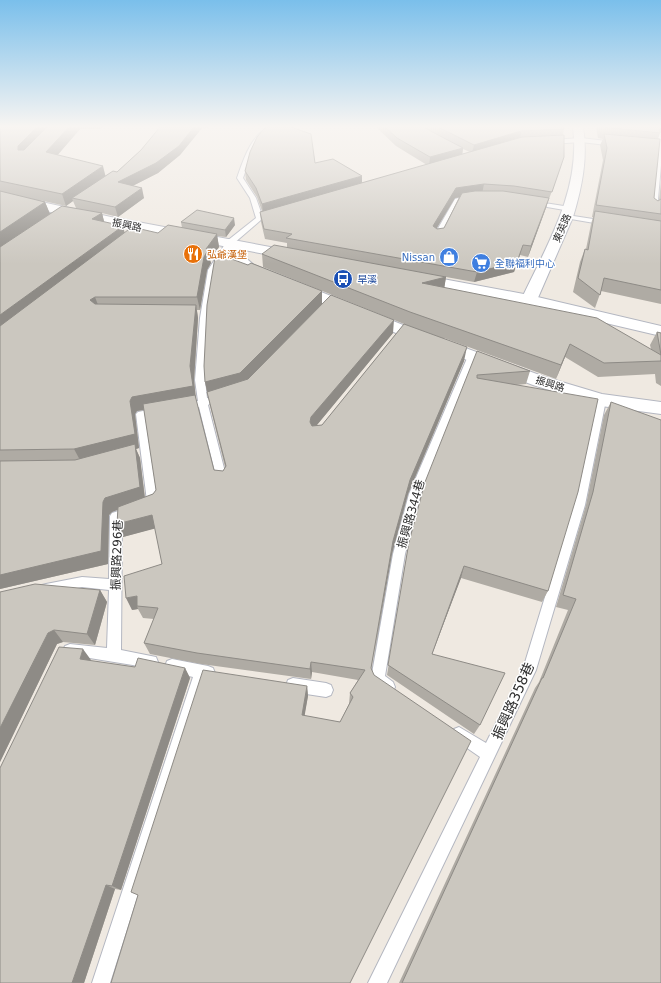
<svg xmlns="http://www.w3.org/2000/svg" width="661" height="983" viewBox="0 0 661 983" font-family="'DejaVu Sans','Noto Sans TC',sans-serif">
<rect width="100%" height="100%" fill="#efe9e1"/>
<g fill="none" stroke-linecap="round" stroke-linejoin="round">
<defs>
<path id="lane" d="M270,127H277C273,130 268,132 264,136C253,147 248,164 243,178L256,198L262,215L274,212L277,214L262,219L233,244L216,270L208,318L205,380L207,398L212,399L214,401L208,405L227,480L226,483H218L217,480L199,407L183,409L178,406L183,403L198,401L195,380L200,318L208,270L227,241L256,218L250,198L237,178C243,161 251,134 270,127Z
M661,130V165L657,210L654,212L651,210L658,132Z
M581,138L615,142L618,144L615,146L581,142L551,144L548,142L551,140Z
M471,194L474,196L473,197L460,201L441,237L435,238L433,237L455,199Z
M532,201L570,207L573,209L570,211L530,204L529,203Z
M567,215L606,221L609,223L606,225L565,218V216Z
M472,353L476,356L421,494L405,554L385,676L393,682L395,687L393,692L388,694L373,684L371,679L393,554L409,494L468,356Z
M601,397L606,400L585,505L536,670L387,983H368L480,757L454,739L452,734L454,729L459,727L486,743L523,669L573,505L596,400Z
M158,408L163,411L161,413L146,416L159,503L157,506L147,509L143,508L141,505L143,502L147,501L136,414L138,412Z
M131,507L135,508L137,511L135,514L122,519L121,650L156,657L158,662L156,667L151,668L65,654L63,650L65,646L70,644L107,648L109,590L82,587L46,594L42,593L40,589L42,585L46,584L82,577L109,579L110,516L112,513Z
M172,659L208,666L213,668L215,673L213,678L206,679L110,983H92L193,677L167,671L165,666L167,661Z
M293,678L326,683L331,685L333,690L331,695L326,697L293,692L288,690L286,685L288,680Z"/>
<path id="street" d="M573,127H583C588,158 582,187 573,217L537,300L534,303L529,305L524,303L521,300C547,245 581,190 573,127Z
M230,239L235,240L241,254L254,265L408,327L545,377L602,394L661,402V414L601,406L533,385L396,333L244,271L230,259L223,243L225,240Z"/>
<path id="secondary" d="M0,193L111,217L297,252L302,253L304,256L302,259L297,260L111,225L0,201Z
M416,274L529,295L661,326V336L529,305L411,282L408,279L411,276Z"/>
</defs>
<use href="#lane" stroke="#b4b7c1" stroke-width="2"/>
<use href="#street" stroke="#b4b7c1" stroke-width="2"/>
<use href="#secondary" stroke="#b4b7c1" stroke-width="2"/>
<use href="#lane" fill="#fff" fill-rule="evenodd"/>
<use href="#street" fill="#fff" fill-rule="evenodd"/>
<use href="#secondary" fill="#fff" fill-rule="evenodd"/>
</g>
<path fill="#afaba4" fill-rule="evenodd" d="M0,127H103L101,129H80L57,155L106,176L117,172L141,150L160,127H208V128H202L180,155L158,173L132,186L144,198L118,217L102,213L104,222L125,233H158L182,228L181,222L235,225L226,237L217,236L219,247L210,260L211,263L207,270L200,310H197L198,318L194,380L196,400L214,470L223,471L225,467L210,406L205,382L322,304L393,333L316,426L322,425L404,324L263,267L262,254L287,248V243L265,239L261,222L260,212L262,211L257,197L246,180L245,171L315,163L362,183L427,165L396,146L376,127H564L563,136L561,166L528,257L520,255L514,272L474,282L446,277L444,288L651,349L650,345L657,332L661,333V386L656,383L655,374L598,377L565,357L556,379L444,338L464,361L408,494L392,554L371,669L350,983L131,892L307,686L308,696L304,716L340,722L349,704L350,693L358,680L312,672L311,679L201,664L150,654L144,643L154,619L143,618L138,609L132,610L162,564L155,528L123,537L117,524L118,509L112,512L109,515L108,564L0,589ZM463,149L470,152L462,154ZM459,197L444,228L437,229H436L455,198ZM39,200L66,206L73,201L76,208L50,214L45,202ZM144,410L156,490L153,494L145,497L140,458L136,449L139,448L135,414L137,411Z
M596,127H661V130H660V133L658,139L654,198L658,201L659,200L661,182V304L601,291L595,308L573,292L580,262L585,249H586L591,224L593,217H592L603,160L600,145L603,139L598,138Z
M477,351L530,371L526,384L516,385L548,591L542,602L461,578L432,654L480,725L474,734L387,675L409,542Z
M611,402L661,983H399L535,688L539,682L568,610L556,607L586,505L604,415Z
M100,590L107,602L95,645L63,642L57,644L0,762V592Z
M91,660V661L135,667L185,668L190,678L121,890L115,889L84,983H0Z"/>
<path fill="#8e8b86" d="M37,127H51L22,162L18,150V146Z
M69,127H80V129L50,164L46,152Z
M194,127H202V128L180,155L158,173L121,192L118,182Z
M521,131L520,140L472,153L474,145Z
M463,148L462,157L429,166L430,157Z
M103,166L106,178L72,198L73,201L66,206L62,194Z
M362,176V185L263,213L262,204Z
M484,184L482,194L455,198L432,236L433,226L456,188Z
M142,188L144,198L118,217L115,207Z
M549,198L546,208L528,257L531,246Z
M45,202L50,214L0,248V232Z
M102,213L105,225L92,219Z
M234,218L235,225L226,237L225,230Z
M123,226L126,238L0,333V315Z
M217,234L219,247L210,260L211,263L207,270L200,310L197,297L204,257L206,249Z
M523,245L514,272L474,282L477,272Z
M446,277L444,290L422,283Z
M322,291V304L242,387L208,396L205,382Z
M95,297L100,310L90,300Z
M196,305L198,318L194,380L196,400L137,411L135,414L139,448L136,449L140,458L145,500L112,512L109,515L108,564L0,589V575L81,462L74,449L130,401L132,397L190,366Z
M394,320L393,333L312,431L310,422L311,417Z
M570,344L565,357L556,379L561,365Z
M467,347L464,361L408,494L392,554L370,679L393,541L410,480Z
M152,515L157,528L123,537L117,524Z
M464,566L461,578L428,665Z
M100,590L107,602L95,645L87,634Z
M137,596V606L138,609L132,610L126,598Z
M54,630L63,642L57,644L0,762V728L48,633Z
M83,649L91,660L88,670L80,659Z
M311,662L312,672L311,679L310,669Z
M185,668L190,678L121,890L112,886Z
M307,686L308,696L303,725L302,715Z
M106,885L115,889L84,983H72Z"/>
<path fill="#cbc7bf" stroke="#8e8b86" d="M0,127H37L18,146V150H24L47,127H69L46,152L103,166L62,194L0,181Z
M160,127H194L179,146L156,163L118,182L142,188L115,207L72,198L113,171L117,172L141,150Z
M267,127H291L311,134L315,163L333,159L362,176L262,204L256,188L245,171L250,152L257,137L264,129Z
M385,127H423L463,148L430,157L397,138Z
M438,127H564V129L521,131L474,145Z
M602,127H660V133Z
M604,134L660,139L654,198L658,201L661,199V214L596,205L607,148Z
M564,135V157L552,192L514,186L484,184L456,188L433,226L437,229L444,228L462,193L475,191H503L549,198L531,246L523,245L517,262L477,272L286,238L292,234L264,229L260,212L522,137Z
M0,191L45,202L0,232Z
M62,206L102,213L92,219L123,226L0,315V247Z
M197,210L234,218L225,230L181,222Z
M595,211L661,221V290L604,278L600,295L578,278L585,249L588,250Z
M168,225L217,234L206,249L208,250L204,257L197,297H95L90,300L95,304L196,305L190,366L193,386L132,397L130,401L135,434L74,449L0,450V326L132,227L158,233Z
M274,245L446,277L422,283L597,318L661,355L657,332L661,333V361L604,363L570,344L561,365L410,312L262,254Z
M218,254L248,265L251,263L322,291L240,373L205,382L204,366L207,305L215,257Z
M331,295L394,320L311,417L310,422L312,426L322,425L404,324L467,347L410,480L393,541L371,668L374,675L471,741L350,983H111L138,895L131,892L203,670L307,686L302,715L340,722L353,697L350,693L365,670L311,662L310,669L197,653L144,643L158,608L137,606V596L126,598L124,576L162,564L152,515L117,524L118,507L153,494L156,490L143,404L195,395L214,470L223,471L226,466L207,392L248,379Z
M477,351L530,371L477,375V378L598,399L578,492L548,591L464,566L432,654L505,673L480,725L388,665L409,542L425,482Z
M611,402L661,420V983H402L542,678H543L576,599L563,595L593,492Z
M135,444L140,487L105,498L103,502L101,551L0,575V461L75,460Z
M35,584L100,590L87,634L54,630L48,633L0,728V592Z
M59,647L83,649L80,659L135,667L138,658L185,668L112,886L106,885L72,983H0V768Z"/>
<linearGradient id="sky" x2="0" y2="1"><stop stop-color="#7abfeb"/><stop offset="0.48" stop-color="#f8f5f2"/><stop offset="1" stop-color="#f8f5f2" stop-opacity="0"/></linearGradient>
<rect width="661" height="264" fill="url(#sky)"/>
<defs>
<symbol id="restaurant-disc" viewBox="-11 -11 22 22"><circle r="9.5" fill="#e8710a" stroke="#fff"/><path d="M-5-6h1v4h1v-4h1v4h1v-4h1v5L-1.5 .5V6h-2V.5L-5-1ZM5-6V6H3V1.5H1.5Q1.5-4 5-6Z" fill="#fff"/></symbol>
<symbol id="shop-disc" viewBox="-11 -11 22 22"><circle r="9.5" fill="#3f7fe0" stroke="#fff"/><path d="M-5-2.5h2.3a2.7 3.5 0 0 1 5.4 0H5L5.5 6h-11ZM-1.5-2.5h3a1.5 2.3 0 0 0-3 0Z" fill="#fff"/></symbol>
<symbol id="supermarket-disc" viewBox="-11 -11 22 22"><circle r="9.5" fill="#3f7fe0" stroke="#fff"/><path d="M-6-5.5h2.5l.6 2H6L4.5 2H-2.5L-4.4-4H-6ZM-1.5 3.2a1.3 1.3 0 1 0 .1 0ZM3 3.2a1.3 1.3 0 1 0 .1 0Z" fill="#fff"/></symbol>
<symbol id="bus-disc" viewBox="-11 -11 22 22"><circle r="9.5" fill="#1a4fb4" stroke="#fff"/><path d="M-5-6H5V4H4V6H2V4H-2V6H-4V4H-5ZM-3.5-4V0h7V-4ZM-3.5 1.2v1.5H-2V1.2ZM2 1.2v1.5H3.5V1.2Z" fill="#fff"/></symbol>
</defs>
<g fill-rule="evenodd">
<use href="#restaurant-disc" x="182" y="243" width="22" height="22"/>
<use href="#shop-disc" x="438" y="246" width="22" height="22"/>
<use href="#supermarket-disc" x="470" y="252" width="22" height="22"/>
<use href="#bus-disc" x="332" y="268" width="22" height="22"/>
</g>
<g text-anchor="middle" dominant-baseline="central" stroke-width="3" stroke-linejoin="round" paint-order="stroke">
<g font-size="10" fill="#2e2e2e" stroke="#fff">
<text transform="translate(127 225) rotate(11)">振興路</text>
<text transform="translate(562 228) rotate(-67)">東英路</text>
<text transform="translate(550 384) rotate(18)">振興路</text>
</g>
<g font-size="10" fill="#c56008" stroke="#fff" text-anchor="start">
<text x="207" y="254">弘爺漢堡</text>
</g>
<g font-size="10" fill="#366cbe" stroke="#fff" text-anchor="end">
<text x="435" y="257">Nissan</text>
<text x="495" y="263" text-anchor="start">全聯福利中心</text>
</g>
<g font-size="10" fill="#164399" stroke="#fff" text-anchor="start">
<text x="357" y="279">旱溪</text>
</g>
<g font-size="12" fill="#2e2e2e" stroke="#fff">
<text transform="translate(411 514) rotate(-74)">振興路344巷</text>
<text transform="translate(117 555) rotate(-88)">振興路296巷</text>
</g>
<g font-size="14" fill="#2e2e2e" stroke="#fff">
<text transform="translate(513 701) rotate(-66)">振興路358巷</text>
</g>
</g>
</svg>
